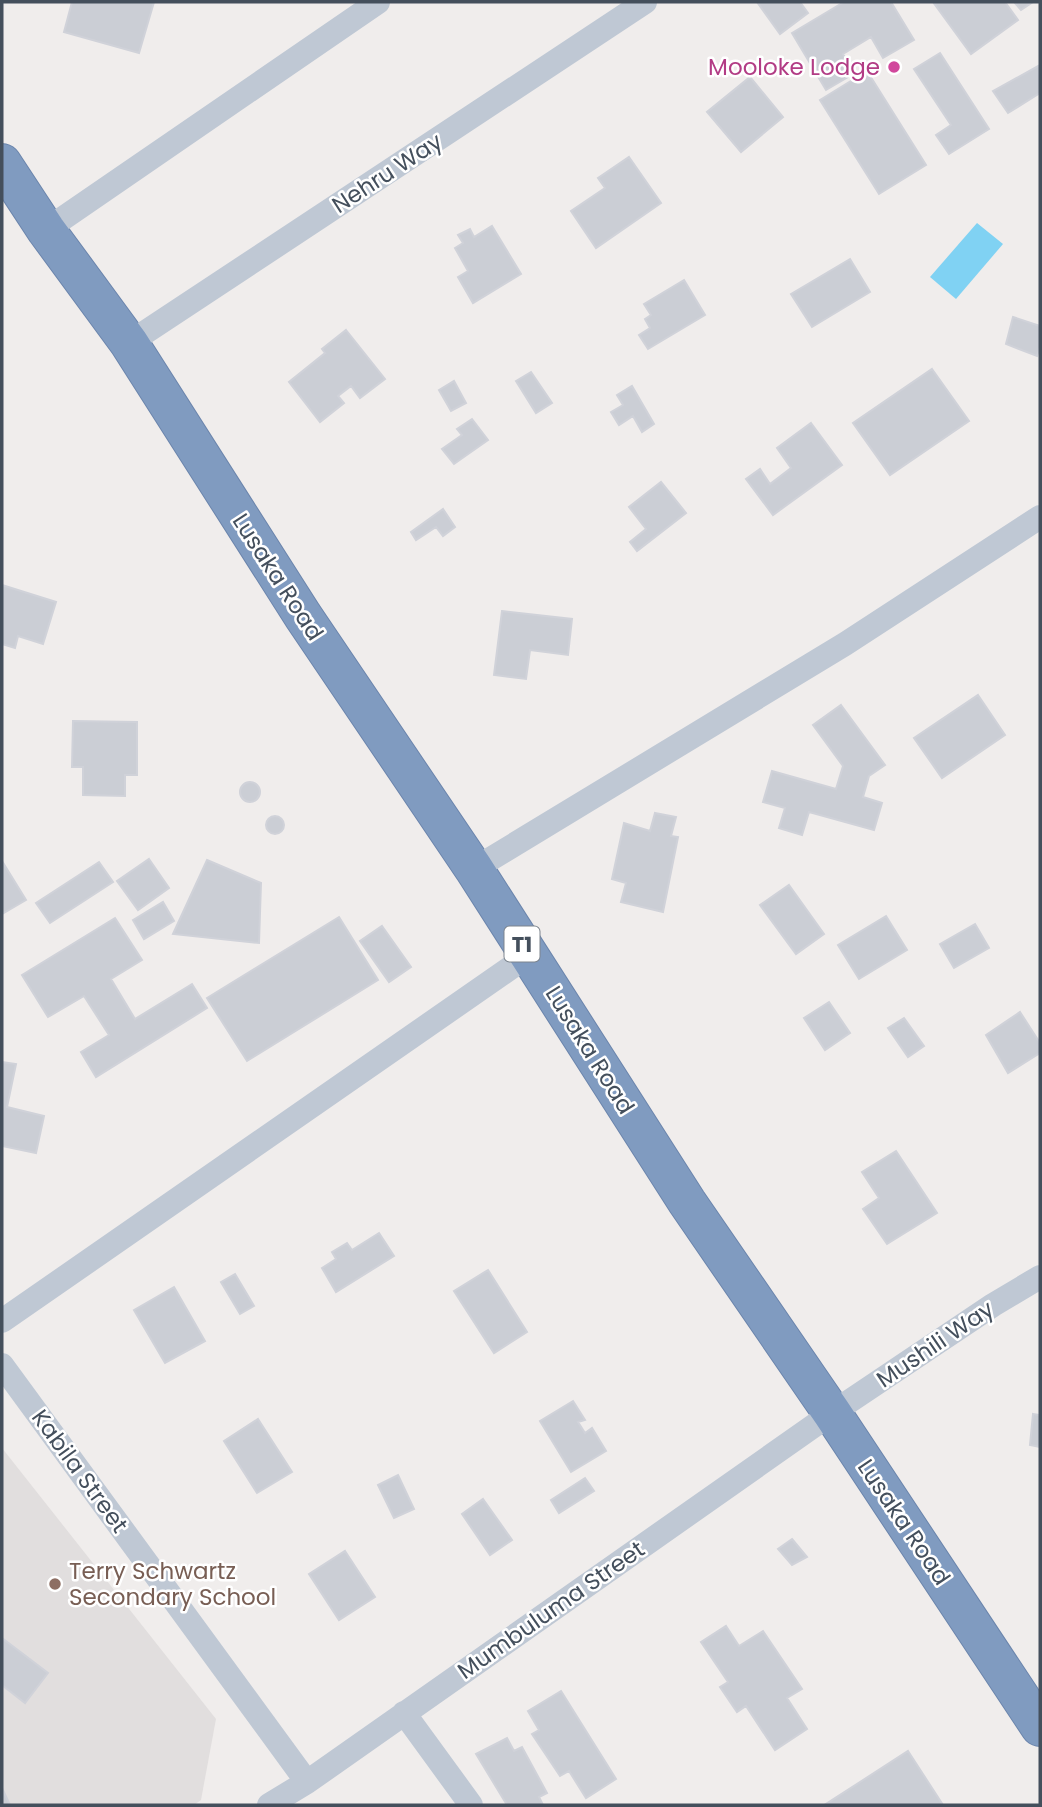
<svg xmlns="http://www.w3.org/2000/svg" width="1042" height="1807" viewBox="0 0 1042 1807" font-family="Poppins,sans-serif">
<rect width="100%" height="100%" fill="#f0edec"/>
<path fill="#e1dede" d="M2,1448L216,1719L201,1800L194,1805H2Z"/>
<path fill="#80d2f3" d="M977,223L1003,244L956,299L930,277Z"/>
<path fill="#cbced5" stroke="#d0d2d9" stroke-width="2" d="M72,2H154L139,53L64,32Z
M757,2H800L808,13L780,34Z
M844,2H891L914,40L883,58L871,37L843,54L855,73L826,90L792,33Z
M933,2H1005L1018,20L971,54Z
M1014,2H1033L1021,10Z
M940,53L989,129L949,154L936,135L951,125L914,69Z
M1040,65V93L1008,113L993,91Z
M867,71L926,165L879,194L820,100Z
M750,77L783,117L741,152L707,112Z
M629,157L661,203L596,248L571,211L605,188L598,178Z
M492,226L521,274L473,303L458,277L468,271L455,248L463,243L458,235L470,229L474,237Z
M850,259L870,292L812,327L791,294Z
M684,280L705,315L648,349L639,335L650,328L645,319L651,315L644,304Z
M1013,317L1040,326V347L1037,356L1006,344Z
M346,330L385,379L360,398L351,386L338,396L344,403L320,422L289,382L325,353L322,349Z
M932,369L969,421L890,475L853,423Z
M531,372L552,403L536,413L516,381Z
M454,381L466,403L451,411L439,390Z
M632,386L654,424L642,432L633,416L619,425L611,412L623,405L617,395Z
M472,419L488,440L454,464L442,449L462,435L457,429Z
M811,423L842,465L773,515L746,479L760,469L770,484L791,468L777,448Z
M661,482L686,513L637,551L630,542L646,529L629,507Z
M443,509L455,527L443,536L436,527L416,540L411,532Z
M2,585L56,602L43,644L18,636L15,648L2,644Z
M502,611L572,619L568,655L530,650L526,679L494,675Z
M978,695L1005,735L942,778L914,738Z
M841,705L885,765L869,776L863,797L882,803L874,830L809,812L802,835L779,828L785,808L763,802L772,771L836,789L843,766L813,725Z
M73,721L137,722V775H125V796L83,795V767H72Z
M240 792a10 10 0 1 1 20 0a10 10 0 1 1-20 0Z
M655,813L676,817L671,836L678,837L663,912L621,902L626,883L612,879L624,823L650,831Z
M266 825a9 9 0 1 1 18 0a9 9 0 1 1-18 0Z
M149,859L169,888L138,910L117,881Z
M207,860L261,883L259,943L173,934Z
M2,861L26,900L2,914Z
M99,862L113,882L50,923L36,903Z
M789,885L824,934L796,954L760,905Z
M163,902L174,921L144,939L133,920Z
M886,916L907,950L859,979L838,945Z
M339,917L378,980L247,1061L207,998Z
M115,918L142,960L111,979L135,1019L192,984L207,1008L96,1077L81,1052L109,1035L84,996L48,1017L22,975Z
M975,924L989,948L954,968L940,944Z
M382,926L411,967L389,982L360,941Z
M829,1002L850,1033L825,1050L804,1018Z
M1020,1012L1040,1043V1053L1008,1073L986,1035Z
M904,1018L924,1046L908,1057L888,1028Z
M2,1062L16,1064L7,1107L44,1116L36,1153L2,1146Z
M896,1151L937,1213L887,1244L863,1209L879,1198L862,1172Z
M379,1233L394,1256L336,1292L322,1268L336,1259L332,1252L347,1243L352,1250Z
M488,1270L527,1332L494,1353L454,1291Z
M235,1274L254,1306L240,1314L221,1282Z
M174,1287L205,1341L165,1363L134,1310Z
M573,1401L585,1420L578,1422L585,1433L592,1428L606,1451L571,1472L540,1421Z
M1033,1414L1040,1415V1447L1030,1445Z
M258,1419L292,1472L257,1493L224,1441Z
M398,1475L414,1509L394,1518L378,1485Z
M585,1478L594,1491L559,1513L551,1500Z
M483,1499L512,1540L490,1555L462,1514Z
M792,1539L807,1557L792,1565L778,1549Z
M345,1551L375,1597L339,1620L309,1574Z
M726,1626L739,1646L763,1631L802,1689L787,1698L807,1729L775,1750L746,1706L737,1712L720,1687L728,1682L701,1642Z
M2,1638L48,1673L25,1703L2,1685Z
M561,1691L616,1779L586,1798L569,1771L560,1776L532,1734L539,1730L528,1711Z
M507,1738L514,1751L522,1747L547,1793L539,1797L543,1805H507L476,1754Z
M908,1751L943,1805H828L826,1804Z
M2,1788L10,1805H2Z"/>
<g fill="none" stroke-linecap="round" stroke-linejoin="round">
<defs>
<path id="highway" d="M2,163L46,230L129,343L303,616L474,869L687,1202L832,1413L1040,1727"/>
</defs>
<use href="#highway" stroke="#6b85ac" stroke-width="40"/>
<path stroke="#bfc8d4" stroke-width="24" d="M46,230L378,2
M129,343L645,2
M474,869L845,644L1040,517
M2,1321L529,955
M2,1365L307,1782
M404,1713L471,1805
M269,1805L307,1782L832,1413L993,1305L1040,1277"/>
<use href="#highway" stroke="#809bc0" stroke-width="38"/>
</g>
<circle fill="#d1479c" stroke="#fff" stroke-width="2.5" cx="894" cy="67" r="7"/>
<circle fill="#8d6e63" stroke="#fff" stroke-width="2.5" cx="55" cy="1584" r="7"/>
<g text-anchor="middle" dominant-baseline="central" stroke-width="5" stroke-linejoin="round" paint-order="stroke">
<rect fill="#fff" stroke="#7c848d" stroke-width="2" x="504.5" y="926.5" width="35" height="35" rx="5"/>
<g font-size="21" font-weight="bold" fill="#444f5c">
<text x="522" y="944">T1</text>
</g>
<g font-size="23" fill="#b23c85" stroke="#fff" text-anchor="end">
<text x="880" y="67">Mooloke Lodge</text>
</g>
<g font-size="23" fill="#444f5c" stroke="#fff">
<text transform="translate(387 173) rotate(-33)">Nehru Way</text>
<text transform="translate(278 577) rotate(57)">Lusaka Road</text>
<text transform="translate(590 1050) rotate(58)">Lusaka Road</text>
<text transform="translate(935 1344) rotate(-34)">Mushili Way</text>
<text transform="translate(80 1471) rotate(54)">Kabila Street</text>
<text transform="translate(904 1522) rotate(56)">Lusaka Road</text>
<text transform="translate(551 1610) rotate(-35)">Mumbuluma Street</text>
</g>
<g font-size="23" fill="#785e54" stroke="#fff" text-anchor="start">
<text x="69" y="1571">Terry Schwartz<tspan x="69" dy="26">Secondary School</tspan></text>
</g>
</g>
<rect width="1042" height="1807" fill="none" stroke="#444f5c" stroke-width="7"/>
</svg>
